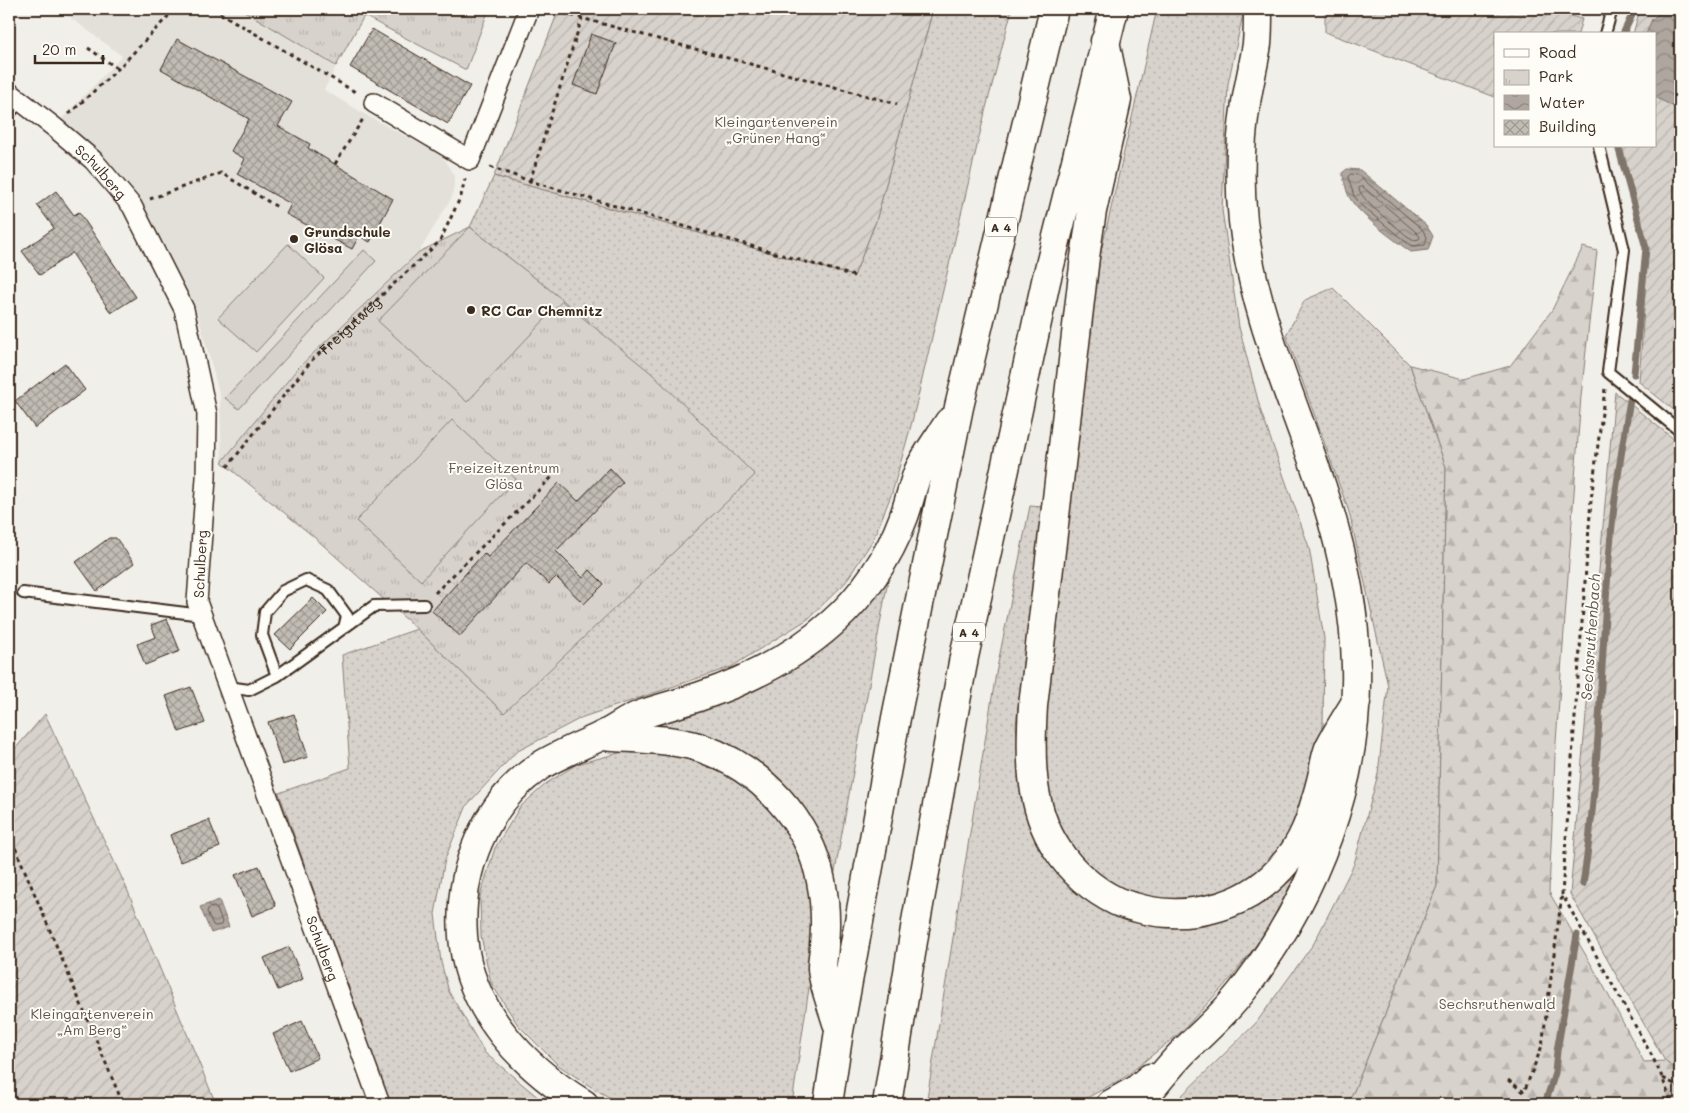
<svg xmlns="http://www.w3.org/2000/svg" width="1689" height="1113" viewBox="0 0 1689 1113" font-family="Mali,sans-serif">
<defs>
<pattern id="grass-dots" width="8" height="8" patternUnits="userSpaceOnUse" patternTransform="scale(1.25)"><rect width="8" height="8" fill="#d7d2cc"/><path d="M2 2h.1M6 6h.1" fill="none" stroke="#b9b4af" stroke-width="1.8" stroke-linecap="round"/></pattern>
<pattern id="forest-firs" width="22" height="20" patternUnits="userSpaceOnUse" patternTransform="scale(1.25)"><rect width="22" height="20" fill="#d7d2cc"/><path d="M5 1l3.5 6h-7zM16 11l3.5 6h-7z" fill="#b9b4af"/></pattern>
<pattern id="park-tufts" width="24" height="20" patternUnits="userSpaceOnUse" patternTransform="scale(1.25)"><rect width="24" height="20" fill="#d7d2cc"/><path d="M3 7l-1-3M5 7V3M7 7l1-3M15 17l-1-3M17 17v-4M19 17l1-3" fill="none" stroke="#b9b4af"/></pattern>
<pattern id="garden-furrows" width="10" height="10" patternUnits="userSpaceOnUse" patternTransform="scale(1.25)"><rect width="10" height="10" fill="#d7d2cc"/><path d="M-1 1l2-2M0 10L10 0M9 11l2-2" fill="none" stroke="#b9b4af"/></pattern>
<pattern id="water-waves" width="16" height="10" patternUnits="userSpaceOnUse" patternTransform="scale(1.25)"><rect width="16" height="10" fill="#aea69f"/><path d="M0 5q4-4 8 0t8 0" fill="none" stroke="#8f8781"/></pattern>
<pattern id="building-cross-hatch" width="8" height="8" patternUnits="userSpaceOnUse" patternTransform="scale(1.25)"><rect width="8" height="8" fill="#c1bcb4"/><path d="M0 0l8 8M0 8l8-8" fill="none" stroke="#9e9992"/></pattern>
</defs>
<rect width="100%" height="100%" fill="#f1efea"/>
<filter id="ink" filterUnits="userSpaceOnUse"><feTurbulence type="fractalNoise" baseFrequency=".02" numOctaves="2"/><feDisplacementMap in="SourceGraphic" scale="10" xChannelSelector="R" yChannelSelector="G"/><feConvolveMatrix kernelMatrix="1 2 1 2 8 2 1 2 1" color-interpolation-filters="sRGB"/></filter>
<g filter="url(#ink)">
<path fill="#e3e0da" d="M59,9H241L336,66L324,90L366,115L439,154L446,161L454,175V185L452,197L419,252L298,368L222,462L220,396L196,308L154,226L54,127L122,56Z"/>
<path fill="url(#grass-dots)" stroke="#897e75" d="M933,9H1012L986,108L912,422L892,493L873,540L845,583L808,619L731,667L583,717L516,752L467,805L445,859L435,914L441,962L449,992L485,1053L540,1099L550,1104H390L279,793L350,768L342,655L417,629L504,712L589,321L470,227L494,176L854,276L876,221Z
M1157,9H1244L1228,84L1222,210L1239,327L1261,412L1309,547L1324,638L1323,731L1305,804L1276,854L1238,888L1194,902L1142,897L1105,881L1066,846L1047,794L1041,747L1100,256Z
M1333,288L1410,365L1446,467L1437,886L1354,1091L1346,1104H1173L1256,1023L1314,943L1354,864L1378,774L1388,686L1349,512L1286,335L1305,300Z
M1030,506L1043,507L1016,725L1021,779L1123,917L1168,928L1205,926L1251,910L1294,878L1266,932L1232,977L1181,1032L1125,1077L1076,1104H926L996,673Z
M888,580L834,877L797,802L641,725L858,613Z
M644,750L679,754L716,765L752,788L783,820L805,863L813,918L810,981L792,1104H622L596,1090L558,1065L518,1025L491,983L481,936L480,896L495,848L520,807L547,783L577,764L623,752Z"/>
<path fill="url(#forest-firs)" stroke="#897e75" d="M1583,247L1597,251L1581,396L1555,756L1549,892L1602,983L1644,1062L1665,1061L1680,1073V1104H1346L1354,1091L1437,886L1446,467L1410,365L1464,379L1510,366L1552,310Z"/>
<path fill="url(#park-tufts)" stroke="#897e75" d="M241,9H489L466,70L364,16L336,66Z
M470,227L650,372L755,475L504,713L417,629L314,537L222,462L298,368L419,252Z"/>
<path fill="url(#garden-furrows)" stroke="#897e75" d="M559,9H933L876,221L854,276L494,176Z
M1325,9H1541L1582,19L1578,34H1495V97L1325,32Z
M1640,9H1680V415L1639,382L1648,250L1622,146H1655V34H1633Z
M1615,392L1680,444V1073L1665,1061L1570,894Z
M45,714L127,889L216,1104H9V756Z"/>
<path fill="#d7d2cc" stroke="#897e75" d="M470,227L563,300L467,402L378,321Z
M288,244L324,278L256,352L218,318Z
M364,250L376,261L239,409L225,398Z
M452,420L516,479L421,581L356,521Z"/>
<path fill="url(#water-waves)" stroke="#80746b" d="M1666,9H1680V108H1676L1655,97V34H1646L1652,19Z
M1347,169L1360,170L1426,225L1433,236L1428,250L1411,252C1395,241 1360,215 1351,200C1346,193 1345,182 1342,173Z
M219,900L229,927L211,933L200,907Z"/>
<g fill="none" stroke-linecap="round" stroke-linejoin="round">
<path stroke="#695c52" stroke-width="1" d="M1351,174L1358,175L1422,229L1427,237L1425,245L1411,246L1363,207L1354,196L1348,177Z
M1360,187H1363L1417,233L1420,237L1419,239L1414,240L1407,236C1395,225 1363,203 1359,189Z
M214,907L217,909L222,922L221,925L215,926L213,925L207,912L208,909Z"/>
<path stroke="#80746b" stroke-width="7" d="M1623,34L1635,9
M1618,146L1646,248L1634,374
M1583,884C1601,769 1600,652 1611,536C1615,488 1623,441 1631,394
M1545,1104L1555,1073L1557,1051L1577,935"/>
</g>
<path fill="url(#building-cross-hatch)" stroke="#3b2a1e" d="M372,29L470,86L448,124L350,67Z
M591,34L616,43L597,94L573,85Z
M177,39L292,102L278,126L310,144L308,148L393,199L370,242L359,236L352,249L286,214L291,204L237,174L245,159L231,151L249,119L161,69Z
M56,191L74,215L79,212L136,297L111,313L72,253L40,275L22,251L54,228L37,205Z
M65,363L85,390L35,428L15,401Z
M610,468L623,482L556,551L583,578L590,570L604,584L584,604L556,577L549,584L526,563L460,636L432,611L484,553L488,557L559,483L578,501Z
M109,538H116L134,563L97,591L76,562Z
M313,598L327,612L290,649L275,635Z
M167,619L180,651L145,665L137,644L156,637L151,625Z
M191,687L205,723L179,732L166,696Z
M294,714L308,757L282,765L268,722Z
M209,820L220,847L180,862L170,835Z
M259,866L276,906L252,916L235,875Z
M289,947L303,979L278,990L264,958Z
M302,1021L318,1058L289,1071L273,1034Z"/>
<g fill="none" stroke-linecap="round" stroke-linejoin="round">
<defs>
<path id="service" d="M1605,34L1612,9
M9,114L20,101
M1599,146L1624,250L1608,372L1680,431
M23,593L202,615
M277,676L262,635L265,612L283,591L306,580L328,590L347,616L344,628
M228,687L249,690L277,676L374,606L424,605
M1680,787V785"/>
<g id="minor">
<path id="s2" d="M9,92L54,127L93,160L132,206L184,309L207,414L206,478L197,602L380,1104"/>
<path d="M374,103L470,160L529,9"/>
</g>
<path id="motorway" d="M1105,41L1117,100L1092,211L1085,257L1033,706C1030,755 1029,807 1057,849C1071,871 1093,890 1116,901C1122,904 1128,905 1134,907C1184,922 1244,909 1280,869C1305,843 1312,815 1321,781C1324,770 1325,758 1329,748C1337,732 1347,717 1356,702
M603,736C635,739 670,738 701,748C760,768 809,820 821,881C825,901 826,924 824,945C824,953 822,960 822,968C822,981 833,1009 837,1023
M584,1104C524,1068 468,1010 463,936C458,871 484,804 540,766C559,754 581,746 601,736C615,730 626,720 640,715C660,708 681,703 701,696C748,680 794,657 832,623C863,596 889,557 903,519C909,504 912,487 918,472C925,456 939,438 949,422
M828,1104L839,1031L896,718L959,407L1054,9
M887,1104L917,916L964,657L1046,281L1114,9
M1111,1104L1136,1090L1150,1078
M1139,1104C1154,1086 1168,1067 1185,1050C1206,1030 1228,1010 1246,986C1315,894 1359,783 1356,667C1355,606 1341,545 1322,487C1293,399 1253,314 1243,221C1239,182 1240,141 1246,103C1249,83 1254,64 1257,44C1258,33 1258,20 1258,9"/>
</defs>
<use href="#service" stroke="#3b2a1e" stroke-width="14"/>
<use href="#minor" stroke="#3b2a1e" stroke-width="22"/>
<use href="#motorway" stroke="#3b2a1e" stroke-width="31"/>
<g stroke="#3b2a1e" stroke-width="3" stroke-dasharray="4 4" stroke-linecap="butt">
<path d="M213,9L357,93"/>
<path d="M548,9L897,104"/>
<path d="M88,48L118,69"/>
<path d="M69,114L118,69L175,9"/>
<path d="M335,164L363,119"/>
<path d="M490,167L530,181L854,276"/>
<path d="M530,181L582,18"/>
<path d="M150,199L221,173L279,208"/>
<path d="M1605,389L1591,500L1562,894L1652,1056L1662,1077L1672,1104"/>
<path id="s1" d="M227,467L229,465L311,361L440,241L461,196L465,179"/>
<path d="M435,593L553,476"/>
<path d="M9,833L123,1104"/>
<path d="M1663,1078L1680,1087"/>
<path d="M1508,1080L1524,1092L1542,1046L1562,894"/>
</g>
<use href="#service" stroke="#fdfcf7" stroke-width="10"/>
<use href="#minor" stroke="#fdfcf7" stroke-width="19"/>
<use href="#motorway" stroke="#fdfcf7" stroke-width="28"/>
</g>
</g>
<g fill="#3b2a1e" stroke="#fdfcf7" stroke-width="2">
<circle cx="294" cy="239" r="5"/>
<circle cx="471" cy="310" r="5"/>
</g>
<g text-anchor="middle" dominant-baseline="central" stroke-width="4" stroke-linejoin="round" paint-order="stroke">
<g fill="#fdfcf7" stroke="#75695f" stroke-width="1">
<rect x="985" y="217.5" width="32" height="19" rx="4"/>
<rect x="953" y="622.5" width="32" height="19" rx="4"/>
</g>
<g font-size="12" font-weight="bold" fill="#3b2a1e">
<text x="1001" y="227">A 4</text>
<text x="969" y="632">A 4</text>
</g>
<g font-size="14" fill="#62544a" stroke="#fdfcf7">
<text x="776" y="121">Kleingartenverein<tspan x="776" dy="16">„Grüner Hang“</tspan></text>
<text x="504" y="467">Freizeitzentrum<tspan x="504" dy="16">Glösa</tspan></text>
<text x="1497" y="1003">Sechsruthenwald</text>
<text x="92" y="1013">Kleingartenverein<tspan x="92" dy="16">„Am Berg“</tspan></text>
</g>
<g font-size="14" fill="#3b2a1e" stroke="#fdfcf7">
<text stroke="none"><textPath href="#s2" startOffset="122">Schulberg</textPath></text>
<text stroke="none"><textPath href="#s1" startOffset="188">Freigutweg</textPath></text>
<text transform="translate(200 564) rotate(-87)">Schulberg</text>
<text stroke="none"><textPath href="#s2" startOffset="948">Schulberg</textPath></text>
</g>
<g font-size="14" font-weight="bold" fill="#3b2a1e" stroke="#fdfcf7" text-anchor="start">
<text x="304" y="231">Grundschule<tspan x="304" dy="16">Glösa</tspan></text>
<text x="481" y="310">RC Car Chemnitz</text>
</g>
<g font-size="15" font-style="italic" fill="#63554b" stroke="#fdfcf7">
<text transform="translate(1590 637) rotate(-86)">Sechsruthenbach</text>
</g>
</g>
<rect width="1689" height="1113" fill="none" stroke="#fdfcf7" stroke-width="30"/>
<rect x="15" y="15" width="1659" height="1083" fill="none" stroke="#3b2a1e" stroke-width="2" filter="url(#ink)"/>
<rect x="1494" y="32" width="162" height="115" fill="#fdfcf7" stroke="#afa8a0"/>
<rect x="1504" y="49" width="25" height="8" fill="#fdfcf7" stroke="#afa8a0"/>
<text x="1539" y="58" font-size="15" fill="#3b2a1e">Road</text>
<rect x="1504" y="70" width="25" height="15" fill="url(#park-tufts)" stroke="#afa8a0"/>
<text x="1539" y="82" font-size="15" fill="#3b2a1e">Park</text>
<rect x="1504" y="95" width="25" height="15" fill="url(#water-waves)" stroke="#afa8a0"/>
<text x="1539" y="108" font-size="15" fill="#3b2a1e">Water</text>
<rect x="1504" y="120" width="25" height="15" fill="url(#building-cross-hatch)" stroke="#afa8a0"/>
<text x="1539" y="132" font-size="15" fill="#3b2a1e">Building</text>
<path d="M35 55v8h68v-8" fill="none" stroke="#3b2a1e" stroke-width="2.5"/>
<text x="42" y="55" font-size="15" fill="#3b2a1e" stroke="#fdfcf7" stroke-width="4" paint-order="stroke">20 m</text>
</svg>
